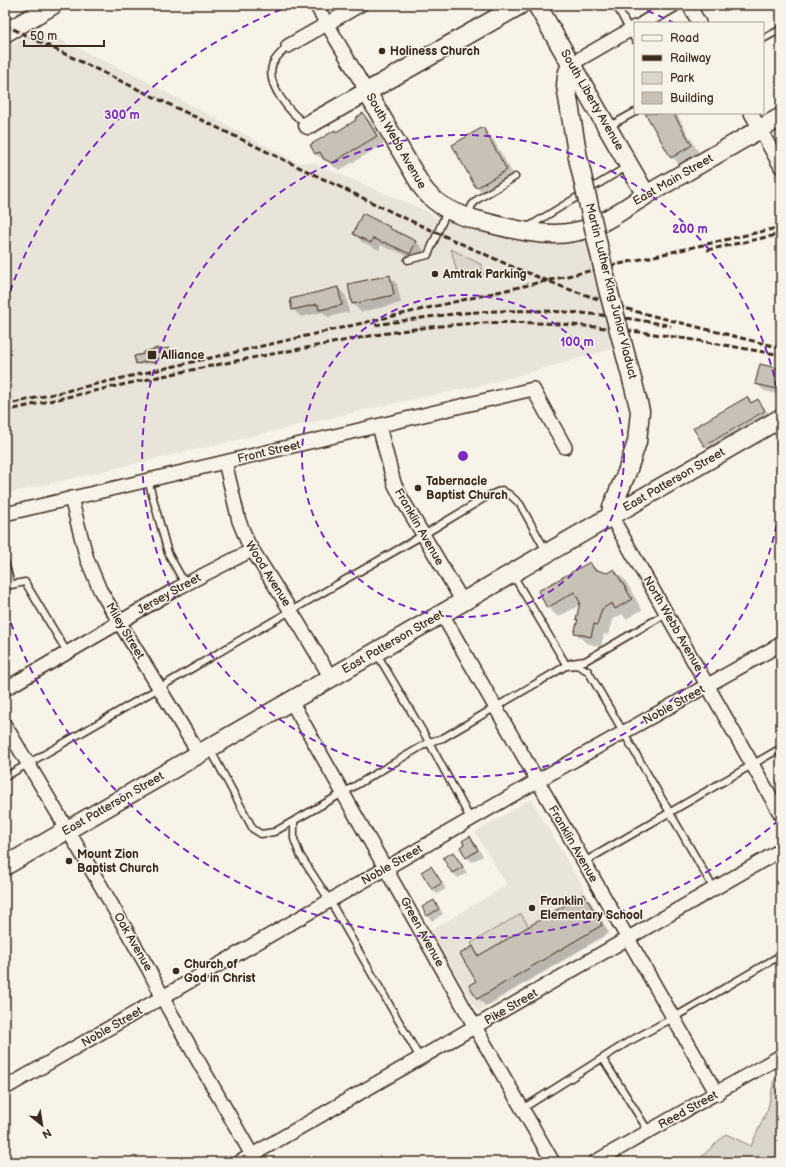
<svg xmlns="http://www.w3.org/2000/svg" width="786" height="1167" viewBox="0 0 786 1167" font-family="'Balsamiq Sans',sans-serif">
<rect width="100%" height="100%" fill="#f7f3e8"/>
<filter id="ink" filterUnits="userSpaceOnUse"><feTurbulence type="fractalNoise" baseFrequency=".025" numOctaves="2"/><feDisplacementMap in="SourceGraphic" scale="8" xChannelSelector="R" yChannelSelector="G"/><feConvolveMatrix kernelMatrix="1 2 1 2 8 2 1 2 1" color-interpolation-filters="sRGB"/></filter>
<g filter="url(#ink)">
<path fill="#e9e4d9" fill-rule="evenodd" d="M38,29L140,78L298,163H313L429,212L434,217L471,230L541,240L589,241L616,348L484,385L391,404L5,494V49ZM451,249L482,265L454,258Z
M531,799L610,933L478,1012L430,931L507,885L475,832Z"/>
<path fill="#dbd6cb" stroke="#8b8074" d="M451,249L482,265L483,275L459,280Z
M521,914L529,927L478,956L471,943Z
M781,1075V1162H696L726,1134L751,1146L768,1108L774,1080Z"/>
<path fill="#0003" d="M648,113H676L699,153L680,165L672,157Z
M363,114L371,122L384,144L340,170L333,166L326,160L324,161L316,154L311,145L336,133L357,120Z
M482,128L493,139L517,181L487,197L477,187Z
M389,228L392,230L416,242L424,250L418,261L392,249L391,250L381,245L379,250L362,242L355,234Z
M389,276L397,284L401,303L361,312L353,304L349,285Z
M338,288L346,296L349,312L328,317L323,312L301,317L293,309Z
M168,349L171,352L172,358L158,361L159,363L153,364L151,363L139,365L137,363L145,354L158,350L159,351Z
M781,370V395L764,391L756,383Z
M747,398L752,403L757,400L766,409L706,444V446L767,411L772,419L712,453L705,446L695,428Z
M589,563L598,571L607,574L614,570L625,580L642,610L626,619L622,614L612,620L608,635L604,634L601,647L586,643L576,633L579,621L577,619L580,605L558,617L548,607Z
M470,838L475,843L483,856L472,862L467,857Z
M453,853L458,858L467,873L458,878L453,873L444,858Z
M431,867L436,872L446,889L437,894L432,889Z
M583,895L591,903L609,933L486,1006L478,999L470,985L477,981L472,948L481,956Z
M434,902L439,907L443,914L432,921L428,916Z"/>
<path fill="#c8c1b6" stroke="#3b2a1e" d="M363,113L377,136L332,163L324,159L320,152L315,154L310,145L335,130L336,132L356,120L355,118Z
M645,113H673L692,145L671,158Z
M483,127L507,170L476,188L452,145Z
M362,214H364L390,227L389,228L416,241L410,254L384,242L383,243L373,238L371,243L353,234Z
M390,275L394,295L352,304L348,284Z
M338,287L342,305L319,310L318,304L292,310L290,299Z
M158,348V350L169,348L170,356L157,359V361L150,363L149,361L136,364L134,356L144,354V352Z
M760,364L781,369V390L755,384Z
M747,397L751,403L758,399L765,411L704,446L693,428Z
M590,562L594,569L607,573L614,569L632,599L615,609L612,603L602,609L597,625L594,624L591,637L574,633L578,620H576L580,602L574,592L547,608L538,591Z
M470,836L478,850L466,858L460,847L464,844L462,841Z
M453,852L463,867L452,873L443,858Z
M431,866L442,883L432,889L421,872Z
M584,894L602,925L477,999L469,985L476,981L460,954L473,946L478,956Z
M434,900L439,909L427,916L422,907Z"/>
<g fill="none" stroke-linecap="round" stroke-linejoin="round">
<defs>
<path id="lane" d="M616,5L635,40
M763,39L781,29
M288,46C283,51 276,57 273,63C264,84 291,114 307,125
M608,127L635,112
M468,216L472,205L478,199L515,177
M528,227L628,166
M408,260L428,255L447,211
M148,480L168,553L185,584
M5,562L11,585L25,582L67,652
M513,575L567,666L577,665L588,671L714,889
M377,654L429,742L471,820
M210,749L253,829L261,834L274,832L343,793L429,742L443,738L571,663L585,661L667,613
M5,777L159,688L240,640L423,535L488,496L502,490L510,495L520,504L546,551
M294,821V839L300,855L330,901L420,1058
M584,862L781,748
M603,1059L649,1132
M522,1109L628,1042L673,1018L781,955"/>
<path id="street" d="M316,5L367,92
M689,5L699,23
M643,23L674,5
M288,46L360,5
M571,64L635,27
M751,113L781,167
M379,426L394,483L402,499L463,602
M225,462L239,521L248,543L299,624L331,678
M71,498L87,559L100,590L199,754
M5,514L533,389L565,447
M611,516L781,815
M442,614L717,1094
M5,689L178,588L252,550
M291,701L475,1027L553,1162
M5,725L101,886L149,970L168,1008L256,1162
M5,1088L537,781L781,644
M240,1162L781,850
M595,1162L781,1056"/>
<path id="secondary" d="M537,5L646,195
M5,33L53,5
M571,64L567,75L566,86L578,158
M367,92L422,187C437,208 460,216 484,222C510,229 547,238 574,232C599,228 625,208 646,195C691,169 736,143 781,117
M308,125L520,5
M611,516L612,507L627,472L637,442L640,411L633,383
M5,866L781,418"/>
</defs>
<use href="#lane" stroke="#3b2a1e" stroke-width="9"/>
<use href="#street" stroke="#3b2a1e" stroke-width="16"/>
<use href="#secondary" stroke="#3b2a1e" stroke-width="21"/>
<use href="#lane" stroke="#f7f3e8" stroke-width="6"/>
<use href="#street" stroke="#f7f3e8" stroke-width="13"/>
<use href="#secondary" stroke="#f7f3e8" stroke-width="18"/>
<path stroke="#3b2a1e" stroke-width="3" stroke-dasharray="6 3" stroke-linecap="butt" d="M5,25L400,216L513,267L568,289L634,311L781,348
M707,250L781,234
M375,325C409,320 443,314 478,312C542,308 608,313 671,326
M5,405L781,227
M5,411C107,388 208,365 311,347C368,336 425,325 483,323C581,319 685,338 781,355"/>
<defs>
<path id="secondary-bridge" d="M578,158L608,289L633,383"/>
</defs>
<use href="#secondary-bridge" stroke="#3b2a1e" stroke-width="21" stroke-linecap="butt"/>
<use href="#secondary-bridge" stroke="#f7f3e8" stroke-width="18"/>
</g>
</g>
<g fill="none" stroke="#7b2cbf" stroke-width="2" stroke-dasharray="7 5">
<circle cx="463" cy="456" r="161"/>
<path d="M781 501A321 321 0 1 1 781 411"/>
<path d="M779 820A482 482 0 0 1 6 609M6 303A482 482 0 0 1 290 6M636 6A482 482 0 0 1 674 23"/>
</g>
<g fill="#3b2a1e" stroke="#f7f3e8" stroke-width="1.5">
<circle cx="382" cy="51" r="4"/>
<circle cx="435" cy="274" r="4"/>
<rect x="147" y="350" width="10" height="10" rx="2"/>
<circle cx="418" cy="488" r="4"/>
<circle cx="69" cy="861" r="4"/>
<circle cx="532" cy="908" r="4"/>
<circle cx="176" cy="971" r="4"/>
</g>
<g text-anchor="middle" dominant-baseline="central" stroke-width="3" stroke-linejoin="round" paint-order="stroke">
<g font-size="12" font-weight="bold" fill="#3b2a1e" stroke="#f7f3e8" text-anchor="start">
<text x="390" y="51">Holiness Church</text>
<text x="443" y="274">Amtrak Parking</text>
<text x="161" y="355">Alliance</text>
<text x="426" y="481">Tabernacle<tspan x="426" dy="14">Baptist Church</tspan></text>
<text x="77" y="854">Mount Zion<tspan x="77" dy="14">Baptist Church</tspan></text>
<text x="540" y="901">Franklin<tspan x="540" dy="14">Elementary School</tspan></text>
<text x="184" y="964">Church of<tspan x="184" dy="14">God in Christ</tspan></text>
</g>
<g font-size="12" fill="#3b2a1e" stroke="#f7f3e8">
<text transform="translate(592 100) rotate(60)">South Liberty Avenue</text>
<text transform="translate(396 141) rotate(60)">South Webb Avenue</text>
<text transform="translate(673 180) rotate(-30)">East Main Street</text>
<text transform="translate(611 291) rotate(76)">Martin Luther King Junior Viaduct</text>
<text transform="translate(269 452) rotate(-13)">Front Street</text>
<text transform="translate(674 480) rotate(-30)">East Patterson Street</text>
<text transform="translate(419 527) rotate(60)">Franklin Avenue</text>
<text transform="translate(268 574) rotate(58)">Wood Avenue</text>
<text transform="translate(169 594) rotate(-29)">Jersey Street</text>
<text transform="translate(673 624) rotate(60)">North Webb Avenue</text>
<text transform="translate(125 631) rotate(59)">Miley Street</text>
<text transform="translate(393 642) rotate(-30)">East Patterson Street</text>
<text transform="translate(674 705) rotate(-29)">Noble Street</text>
<text transform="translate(113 804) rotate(-30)">East Patterson Street</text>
<text transform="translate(573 844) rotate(60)">Franklin Avenue</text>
<text transform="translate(392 865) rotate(-30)">Noble Street</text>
<text transform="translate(422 932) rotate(61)">Green Avenue</text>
<text transform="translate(133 942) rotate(60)">Oak Avenue</text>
<text transform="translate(511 1007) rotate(-30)">Pike Street</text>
<text transform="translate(112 1027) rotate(-30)">Noble Street</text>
<text transform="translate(688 1110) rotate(-29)">Reed Street</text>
</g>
</g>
<circle cx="463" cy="456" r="6" fill="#7b2cbf" stroke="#f7f3e8" stroke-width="2"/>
<g font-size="12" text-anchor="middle" font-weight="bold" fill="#7b2cbf" stroke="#f7f3e8" stroke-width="3" stroke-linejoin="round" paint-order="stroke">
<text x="122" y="119">300 m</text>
<text x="690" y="233">200 m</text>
<text x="577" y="346">100 m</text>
</g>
<rect width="786" height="1167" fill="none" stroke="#f7f3e8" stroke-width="20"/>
<rect x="10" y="10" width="766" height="1147" fill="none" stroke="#3b2a1e" stroke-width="1.5" filter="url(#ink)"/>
<rect x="634" y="22" width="130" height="92" fill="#f7f3e8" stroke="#aca397"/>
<rect x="642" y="35" width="20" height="6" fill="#f7f3e8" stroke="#aca397"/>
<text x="670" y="42" font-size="12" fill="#3b2a1e">Road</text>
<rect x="642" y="55" width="20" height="6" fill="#3b2a1e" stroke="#aca397"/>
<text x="670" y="62" font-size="12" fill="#3b2a1e">Railway</text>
<rect x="642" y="72" width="20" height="12" fill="#dbd6cb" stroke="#aca397"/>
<text x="670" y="82" font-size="12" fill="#3b2a1e">Park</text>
<rect x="642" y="92" width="20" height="12" fill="#c8c1b6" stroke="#aca397"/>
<text x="670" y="102" font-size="12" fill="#3b2a1e">Building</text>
<g transform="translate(42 1125) rotate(150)" stroke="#f7f3e8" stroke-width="3" paint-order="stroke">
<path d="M0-3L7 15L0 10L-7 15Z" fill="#3b2a1e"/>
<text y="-6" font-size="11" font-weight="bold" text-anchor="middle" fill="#3b2a1e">N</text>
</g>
<path d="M24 40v6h80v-6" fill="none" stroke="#3b2a1e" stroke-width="2"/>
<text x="30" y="40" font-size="12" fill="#3b2a1e" stroke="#f7f3e8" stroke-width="3" paint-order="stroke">50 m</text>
</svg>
